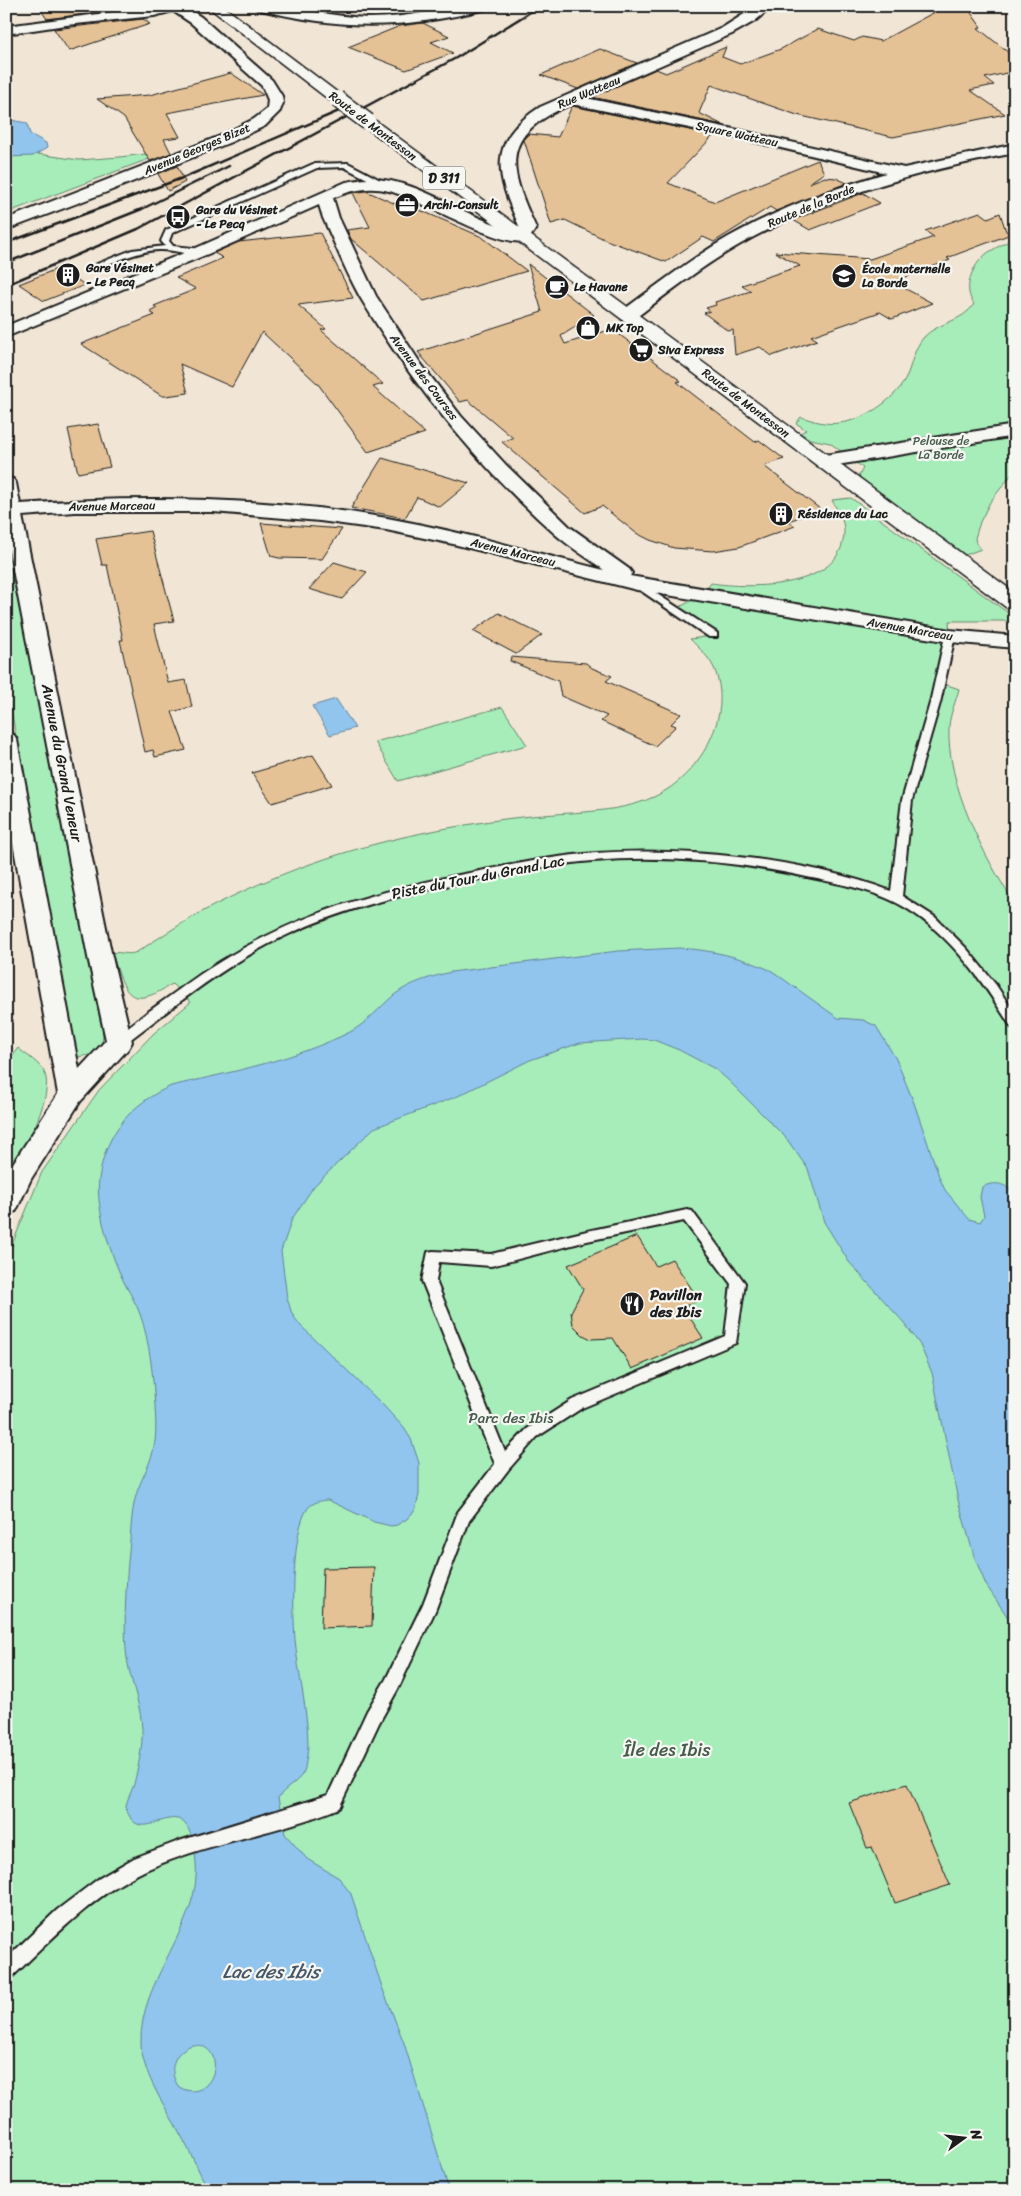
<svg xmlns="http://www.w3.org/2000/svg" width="1021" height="2196" viewBox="0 0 1021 2196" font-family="Sriracha,sans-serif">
<rect width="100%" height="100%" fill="#f1e6d6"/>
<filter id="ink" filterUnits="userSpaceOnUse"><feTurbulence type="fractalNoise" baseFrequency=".02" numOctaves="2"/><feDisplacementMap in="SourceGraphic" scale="10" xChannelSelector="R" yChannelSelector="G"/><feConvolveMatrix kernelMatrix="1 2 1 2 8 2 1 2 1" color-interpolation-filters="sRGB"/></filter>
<g filter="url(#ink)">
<path fill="#a7edb9" stroke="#62846a" d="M170,151L6,213V157L38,154L79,160L120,157Z
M1015,238V470L990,502L980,522L975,538L976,543L981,549L965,555L866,483L859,476L863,468L830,443L810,439L800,433L806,430L796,423L801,417C814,421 826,425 839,423C863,421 893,401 905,380C912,366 913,349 924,337C938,322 963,322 974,304C962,288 972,266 986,254C991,250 1009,241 1015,238Z
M851,498L1015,618V621H949L950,636L939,682L959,689C956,701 950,714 949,726C946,784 984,857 1015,904V2190H6V1265L11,1247L42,1172L99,1090L153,1034L191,1002L172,984C128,1012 125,993 112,953C121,951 128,956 137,952C157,939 177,926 198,914C276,871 365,842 454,827C483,822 514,817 544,815C585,811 632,813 668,789C705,764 733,712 714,668C709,657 699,648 690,639L712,636L676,609L702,595L711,583C750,589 843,590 844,532C845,521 837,510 832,500Z
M6,522L103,1035C102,1052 94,1055 77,1057L70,1052L6,679Z
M502,707L527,745L398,781L375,742Z
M18,1048C26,1055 40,1063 44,1072C57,1095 17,1163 6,1185V1064Z"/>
<path fill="#91c5ee" stroke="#62819a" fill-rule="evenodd" d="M6,119L27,123L30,134L46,143L47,148L33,156L6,157Z
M336,699L355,728L330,735L312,706Z
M679,948C712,950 742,957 772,971L838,1018L863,1020L876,1026L896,1059L914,1103L940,1179L945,1190L969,1219L980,1222L984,1216L980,1197L982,1187C995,1181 1005,1183 1015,1194V1628L986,1585L974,1556L958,1500L932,1373L920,1345L906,1325L849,1262L824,1222L808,1169L786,1138L728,1080L715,1069L679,1050L654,1040L642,1039L580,1043L530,1060L458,1096L374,1128L314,1186L292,1219L281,1251L287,1298L292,1314L300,1325L382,1404L404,1428L411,1439L419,1463V1495L415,1510L407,1519L397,1525L391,1526L374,1522L328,1500C321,1500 312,1503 308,1508C291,1531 293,1611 295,1639C298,1674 308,1710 308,1745C308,1752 306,1760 305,1768C303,1780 285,1787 278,1798L285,1834L307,1859L339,1878L351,1894L382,1987L404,2043L449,2190H208C200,2173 192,2156 183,2139C169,2112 142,2075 141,2044C138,1981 202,1924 196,1862C188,1780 151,1844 131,1819C130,1816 126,1811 126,1808C126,1801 132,1791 134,1784C138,1767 143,1747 142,1729C141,1702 128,1677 126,1650C124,1618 126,1583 129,1551C131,1533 131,1513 136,1495C140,1481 148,1469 152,1455C157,1440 156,1422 155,1406C153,1376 150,1342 140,1314C136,1304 131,1295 126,1286C112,1259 95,1209 99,1179C105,1134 130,1104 171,1086C231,1072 294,1060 350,1032C367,1023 380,1007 394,995C411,982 431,977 451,972L618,951ZM192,2045C231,2043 214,2107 179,2087C167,2071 173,2052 192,2045Z"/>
<path fill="#e4c296" stroke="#1c1c1c" d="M38,6H128L130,8L47,19Z
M958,7L960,10H969L981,27L978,28L1015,58V71L985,78L994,85L970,90L1005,114L893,137L797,115L711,85L699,113L723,125L592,97L656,69L666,73L726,47L722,57L740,64L781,49L818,29L854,41L862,37L881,41L942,8Z
M143,19L150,24L69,51L54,29Z
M423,23L449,36L431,42L453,53L406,70L348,47L400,26Z
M600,49L637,63L578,89L541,75Z
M231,73L263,95L167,113L180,137L164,139L171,153L150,161L124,118L97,99L150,95Z
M572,106L714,135L668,183L715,202L818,160L824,173L809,183L825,177L836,178L847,183L776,211L770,207L714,242L703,237L666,262L606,240L565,220L551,224L524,140L529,134L558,137Z
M177,166L185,182L168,191L158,174Z
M366,191L414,212L420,210L482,237L527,271L424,301L351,239L347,230L370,227L353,193Z
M863,193L880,203L810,230L793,220Z
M980,212L988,218L1000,213L1006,231L1011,234L947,258L950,260L893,282L932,303L892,319L880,312L811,336L817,340L772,356L760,347L735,355L733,330L728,331L704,313L710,311L706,308L716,305L715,302L751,291L742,285L800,266L775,252L870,259L934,237L925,231Z
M320,233L353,298L298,305L326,329L321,330L383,384L373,387L425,433L368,452L318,384L262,332L232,387L180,364L188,393L166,396H162L81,344L155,315L150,312L157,308L154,306L196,289L176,278L223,258L214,253L239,242Z
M528,264L594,315L561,336L565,344L612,329L681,381L677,382L755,442L759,440L784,459L764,466L820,509L789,521L795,526L739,547L713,551L674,548L650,540L636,533L602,506L585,513L502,442L513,438L468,400L460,402L418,352L542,312Z
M59,268L85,285L44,301L19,284Z
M98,424L110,467L78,473L68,429Z
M382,458L469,483L440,507L417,497L405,518L351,508Z
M261,523L342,529L322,559L279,558L271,556Z
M150,531L174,621L154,624L168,683L186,680L192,707L172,712L186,750L155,757L153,750L145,752L120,640H123L107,565H102L96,539Z
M334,562L367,572L342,599L309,589Z
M499,613L520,624L542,635L516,654L473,631Z
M511,657L586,663L592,668L612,676L606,681L681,714L671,724L676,726L655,746L601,721L607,716L561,696L558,681L510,661Z
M313,755L332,785L272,803L252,773Z
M637,1236L656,1266L672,1259L699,1300L683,1307L703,1338L632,1369L613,1338L591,1339L583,1335L573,1325L571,1312L583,1289L568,1265Z
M374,1567L372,1626L321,1628L323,1568Z
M907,1784L950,1885L895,1903L872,1847L867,1848L849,1803Z"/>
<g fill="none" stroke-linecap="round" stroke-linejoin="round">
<defs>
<path id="service" d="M348,163L386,183L379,185L344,167L317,168L172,233L169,241L173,246L202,249L206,251L205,253C189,256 174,249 158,250C137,251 120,261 101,266L97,264L132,250L165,246L161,241L166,230L313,164Z
M637,581L717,633V637H709L634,586V582Z
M950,633L955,636L940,703L912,800L902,896L935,917L967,949L996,985L1015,1014V1028L1011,1027C984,983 951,935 906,908C876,890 841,884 807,877C737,862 665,855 593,861C550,864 508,873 465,882C405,894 345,908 289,934C228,962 176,1005 123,1045L119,1047L113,1042C120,1030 167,999 181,988C270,923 357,895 464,874C508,866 551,856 596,853C687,847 805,859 891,891L902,800L930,703L945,636Z
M687,1210L692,1211L745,1283L736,1343L582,1408L537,1437L508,1470L469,1521L435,1611L398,1689L379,1723L339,1808C277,1834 207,1842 146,1870C94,1894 53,1938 12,1977L6,1980V1959L57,1910L98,1879L134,1858L179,1841L328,1795L367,1711L386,1679L423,1604L458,1512L495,1464L422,1281L428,1252L433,1251L491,1254L587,1231ZM684,1221L731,1284L725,1336L572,1400L527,1429L505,1452L436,1281L439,1262L491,1266L587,1241Z"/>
<path id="minor" d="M160,6H184L201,17L272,80L282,96L283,103L280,111L265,126L231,142L107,192L6,230V219L220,136L254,119L267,109L268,100L262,86L191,23L173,11L154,16L66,25L6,34V26Z
M255,6C294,6 331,17 370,18C410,18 448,6 488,6L486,9C403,30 340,30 257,9Z
M757,6H773L755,21L732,34L586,98L743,131L904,168L1015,144V153C919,171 825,196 739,245C702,266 668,293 634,319H622L619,315L622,311C652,289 683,265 715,245C768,213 827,190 886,173L743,139L572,104C501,134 506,164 536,228C534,232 530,238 526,240C506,251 416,197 389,191C369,186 352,190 333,198L339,218L376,296L421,364L461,416L506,465L570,527L629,569L632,573L630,576L950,630L1015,636V648L950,642L637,590L453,544L386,530L320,521L213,512H75L22,516L112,957L132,1042L128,1049L80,1102L31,1179L16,1211L6,1214V1174L58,1094L6,804V733L14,735L17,740L79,1069L106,1040L88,957L6,534V477L13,479L16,483L20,504C141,495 266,497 387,518C460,531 532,552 604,570C588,558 570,547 555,534C479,466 412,385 360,297C346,272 335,244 323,218L319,205L208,254L6,337V326L196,248L346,182C353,181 361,179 369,179C422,178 466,221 517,230L520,228C496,175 486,142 540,107L722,28Z
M1015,425V436L825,467L818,465L816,461L818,457L825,455Z"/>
<path id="primary" d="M207,6H223L342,96L345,99L342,102H332Z
M368,117L373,119L1015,593V609L1007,608L363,125L360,122L363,119Z"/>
</defs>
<use href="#service" stroke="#1c1c1c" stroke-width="4"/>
<use href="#minor" stroke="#1c1c1c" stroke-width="4"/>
<use href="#primary" stroke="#1c1c1c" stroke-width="3"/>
<use href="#service" fill="#f6f6f2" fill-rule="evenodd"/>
<use href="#minor" fill="#f6f6f2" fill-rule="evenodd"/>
<use href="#primary" fill="#f6f6f2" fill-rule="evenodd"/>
<path stroke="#1c1c1c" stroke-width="2.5" d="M6,243L185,177L346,108
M6,263L142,209L229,166
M6,285L138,229L456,58L540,6"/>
<defs>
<path id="primary-bridge" d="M337,99L368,122"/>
</defs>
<use href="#primary-bridge" stroke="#1c1c1c" stroke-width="19" stroke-linecap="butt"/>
<use href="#primary-bridge" stroke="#f6f6f2" stroke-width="16"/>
</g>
</g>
<defs>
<symbol id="office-disc" viewBox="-11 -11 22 22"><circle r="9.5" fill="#1c1c1c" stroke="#f6f6f2"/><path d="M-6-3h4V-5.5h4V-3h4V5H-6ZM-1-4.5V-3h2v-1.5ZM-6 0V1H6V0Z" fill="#fff"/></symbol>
<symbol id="bus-disc" viewBox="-11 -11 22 22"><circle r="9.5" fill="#1c1c1c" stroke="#f6f6f2"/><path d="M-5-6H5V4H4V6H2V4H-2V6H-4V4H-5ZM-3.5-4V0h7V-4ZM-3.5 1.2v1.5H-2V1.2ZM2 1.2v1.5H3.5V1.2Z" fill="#fff"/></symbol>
<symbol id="building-disc" viewBox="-11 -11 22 22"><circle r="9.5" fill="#1c1c1c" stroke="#f6f6f2"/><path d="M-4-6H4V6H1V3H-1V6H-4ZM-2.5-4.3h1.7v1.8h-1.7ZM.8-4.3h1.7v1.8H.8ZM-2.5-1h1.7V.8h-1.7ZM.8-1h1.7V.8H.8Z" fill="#fff"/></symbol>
<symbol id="school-disc" viewBox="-11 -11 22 22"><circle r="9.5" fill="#1c1c1c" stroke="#f6f6f2"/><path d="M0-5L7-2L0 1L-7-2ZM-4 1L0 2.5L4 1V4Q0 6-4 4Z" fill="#fff"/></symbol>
<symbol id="cafe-disc" viewBox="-11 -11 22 22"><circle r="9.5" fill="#1c1c1c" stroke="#f6f6f2"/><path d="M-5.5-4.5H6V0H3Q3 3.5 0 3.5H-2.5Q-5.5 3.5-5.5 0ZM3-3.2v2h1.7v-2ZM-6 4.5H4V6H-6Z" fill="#fff"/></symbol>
<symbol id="shop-disc" viewBox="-11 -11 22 22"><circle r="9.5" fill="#1c1c1c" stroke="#f6f6f2"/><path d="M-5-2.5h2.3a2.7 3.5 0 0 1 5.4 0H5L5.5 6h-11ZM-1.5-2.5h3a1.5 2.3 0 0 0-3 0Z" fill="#fff"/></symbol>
<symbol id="supermarket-disc" viewBox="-11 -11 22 22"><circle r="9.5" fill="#1c1c1c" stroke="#f6f6f2"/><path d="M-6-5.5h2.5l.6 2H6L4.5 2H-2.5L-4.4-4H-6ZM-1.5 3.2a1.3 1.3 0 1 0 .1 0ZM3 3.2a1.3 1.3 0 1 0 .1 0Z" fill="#fff"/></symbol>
<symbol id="restaurant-disc" viewBox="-11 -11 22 22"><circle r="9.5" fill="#1c1c1c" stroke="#f6f6f2"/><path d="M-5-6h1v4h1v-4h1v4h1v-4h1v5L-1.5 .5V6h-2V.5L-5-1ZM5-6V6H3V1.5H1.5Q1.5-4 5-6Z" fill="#fff"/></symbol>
</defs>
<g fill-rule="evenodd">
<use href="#office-disc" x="393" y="191" width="28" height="28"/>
<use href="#bus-disc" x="164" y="203" width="28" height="28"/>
<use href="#building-disc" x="54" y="261" width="28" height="28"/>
<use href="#school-disc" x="830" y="262" width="28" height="28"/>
<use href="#cafe-disc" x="543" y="273" width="28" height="28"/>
<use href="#shop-disc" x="574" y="314" width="28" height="28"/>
<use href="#supermarket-disc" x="627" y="336" width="28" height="28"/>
<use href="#building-disc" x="767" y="500" width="28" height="28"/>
<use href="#restaurant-disc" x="618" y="1290" width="28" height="28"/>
</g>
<g text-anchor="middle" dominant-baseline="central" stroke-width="4.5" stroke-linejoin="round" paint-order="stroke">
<g font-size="12" fill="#1c1c1c" stroke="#f6f6f2">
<text transform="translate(589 92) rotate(-23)">Rue Watteau</text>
<text transform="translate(373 126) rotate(37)">Route de Montesson</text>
<text transform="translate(737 134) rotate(12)">Square Watteau</text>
<text transform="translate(197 149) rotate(-23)">Avenue Georges Bizet</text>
<text transform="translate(811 206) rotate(-23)">Route de la Borde</text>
<text transform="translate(424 377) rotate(53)">Avenue des Courses</text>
<text transform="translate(746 403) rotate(37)">Route de Montesson</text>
<text transform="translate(112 506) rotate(-1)">Avenue Marceau</text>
<text transform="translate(513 552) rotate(14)">Avenue Marceau</text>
<text transform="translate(910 629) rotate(10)">Avenue Marceau</text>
</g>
<g font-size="12" font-weight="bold" fill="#1c1c1c" stroke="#f6f6f2" text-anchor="start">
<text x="424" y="205">Archi-Consult</text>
<text x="196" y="210">Gare du Vésinet<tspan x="196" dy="14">- Le Pecq</tspan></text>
<text x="86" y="268">Gare Vésinet<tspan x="86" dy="14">- Le Pecq</tspan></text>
<text x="862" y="269">École maternelle<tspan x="862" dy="14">La Borde</tspan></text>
<text x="574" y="287">Le Havane</text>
<text x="606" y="328">MK Top</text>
<text x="658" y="350">Siva Express</text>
<text x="798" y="514">Résidence du Lac</text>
</g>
<g font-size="12" fill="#465b4b" stroke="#f6f6f2">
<text x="941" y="441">Pelouse de<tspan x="941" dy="14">La Borde</tspan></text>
</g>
<rect fill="#f6f6f2" stroke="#5d5d5c" stroke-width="1" x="423" y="166.5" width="42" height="23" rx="4"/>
<g font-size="14" font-weight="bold" fill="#1c1c1c">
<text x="444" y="178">D 311</text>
</g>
<g font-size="15" fill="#1c1c1c" stroke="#f6f6f2">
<text transform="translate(62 763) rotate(79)">Avenue du Grand Veneur</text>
<text transform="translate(478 877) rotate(-11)">Piste du Tour du Grand Lac</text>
</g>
<g font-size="15" font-weight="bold" fill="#1c1c1c" stroke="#f6f6f2" text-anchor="start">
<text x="650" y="1295">Pavillon<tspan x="650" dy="17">des Ibis</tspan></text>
</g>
<g font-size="15" fill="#465b4b" stroke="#f6f6f2">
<text x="511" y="1418">Parc des Ibis</text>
</g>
<g font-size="18" fill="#465b4b" stroke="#f6f6f2">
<text x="667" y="1750">Île des Ibis</text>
</g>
<g font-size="19" font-style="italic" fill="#455766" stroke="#f6f6f2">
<text x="271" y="1971">Lac des Ibis</text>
</g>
</g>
<rect width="1021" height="2196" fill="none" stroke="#f6f6f2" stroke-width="25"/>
<rect x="12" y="12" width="996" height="2171" fill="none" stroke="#1c1c1c" stroke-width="2" filter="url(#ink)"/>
<g transform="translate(964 2138) rotate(75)" stroke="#f6f6f2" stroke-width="4" paint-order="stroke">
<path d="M0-4L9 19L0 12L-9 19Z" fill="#1c1c1c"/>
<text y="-8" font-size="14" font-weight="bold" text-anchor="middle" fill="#1c1c1c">N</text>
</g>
</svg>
